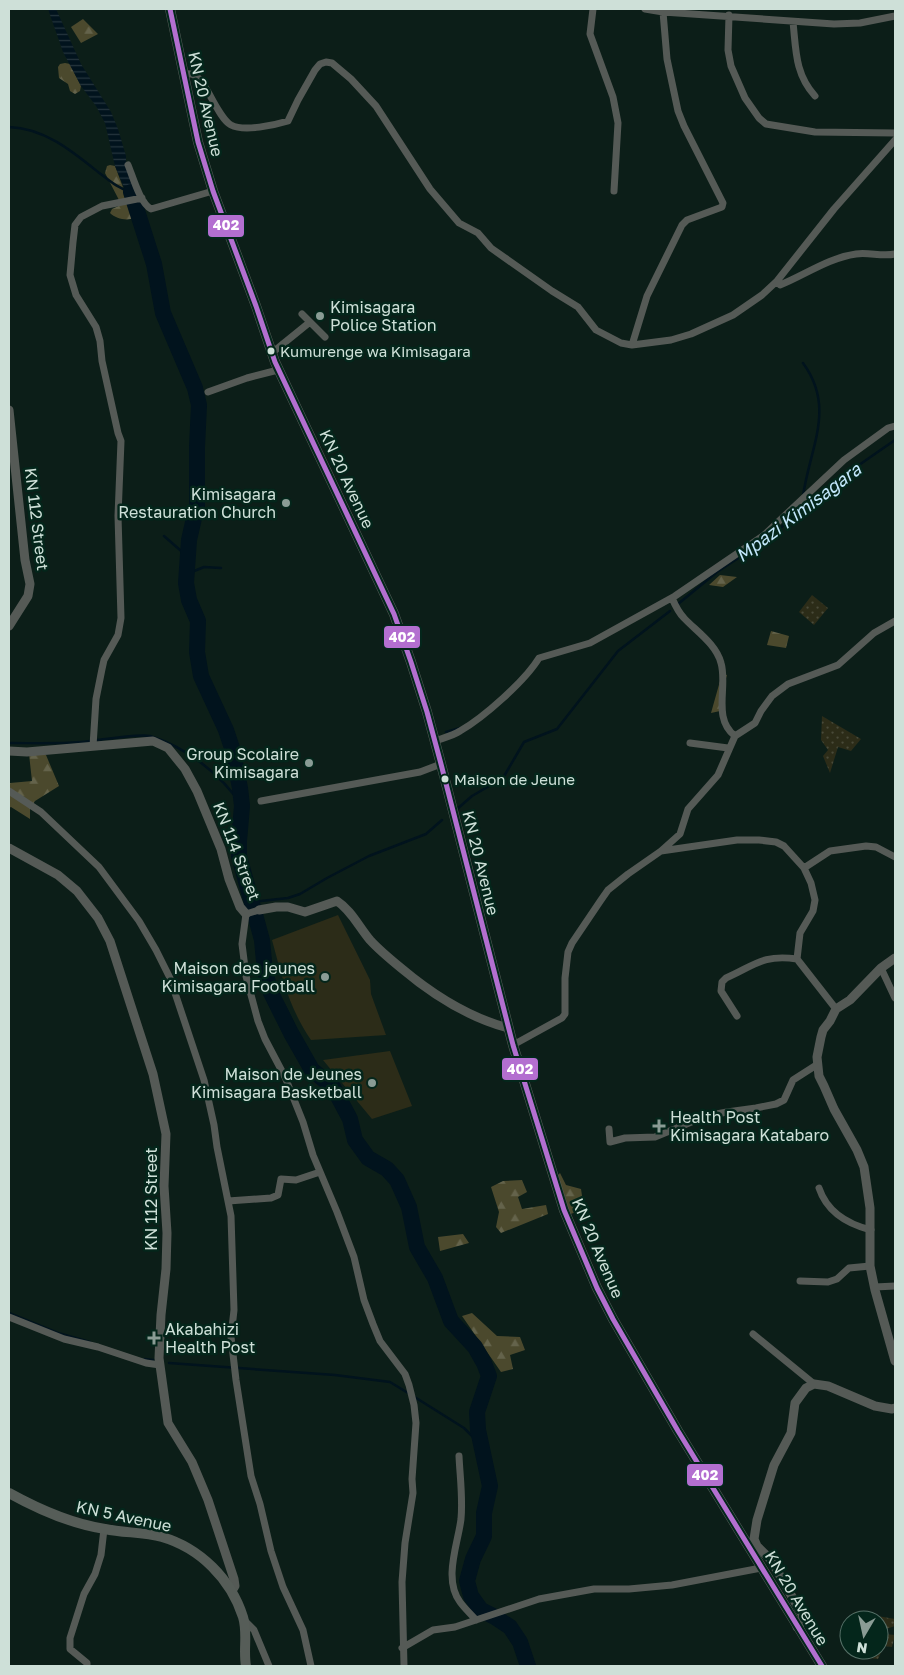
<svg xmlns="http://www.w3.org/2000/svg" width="904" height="1675" viewBox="0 0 904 1675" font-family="'Golos Text',sans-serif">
<defs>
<pattern id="grass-dots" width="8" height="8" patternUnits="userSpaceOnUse" patternTransform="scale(1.25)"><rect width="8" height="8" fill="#2c2c18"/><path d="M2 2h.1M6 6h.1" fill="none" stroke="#494a39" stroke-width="1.8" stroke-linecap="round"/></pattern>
<pattern id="forest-firs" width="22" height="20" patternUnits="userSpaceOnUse" patternTransform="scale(1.25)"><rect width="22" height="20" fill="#4b492d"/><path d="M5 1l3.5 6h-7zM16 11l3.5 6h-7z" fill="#64634b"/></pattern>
<pattern id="water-rules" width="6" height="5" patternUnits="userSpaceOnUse" patternTransform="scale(1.25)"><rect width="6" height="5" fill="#01131d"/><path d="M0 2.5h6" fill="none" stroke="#25353d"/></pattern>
</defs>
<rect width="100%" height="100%" fill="#0c1e18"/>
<path fill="url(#grass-dots)" d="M812,595L828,608L814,625L799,612Z
M822,716L861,739L851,751L838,747L830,773L823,756L828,750L821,740Z
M854,1612L895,1619V1626L886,1629L885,1634L895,1635L892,1647L884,1646L878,1659L868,1658L859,1650H879V1620H852Z"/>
<path fill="url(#forest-firs)" d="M83,19L98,34L81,43L71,27Z
M65,63L70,64L81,86L80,91L75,94L70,91L68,84L59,78L58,67L60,64Z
M110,165L115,166L127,198L119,200L105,173L107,166Z
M129,203L135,214L134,218C127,221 116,219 110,213L112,209L123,204Z
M720,575L737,577L723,587L709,585Z
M771,631L789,636L786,648L767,645Z
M722,674L727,675L720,698V711L711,713Z
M29,754L46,755L59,786L35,801L30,808V819L11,807L9,808V782L10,783L32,781Z
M560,1173L566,1185L581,1189L584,1209L568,1215L556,1177Z
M522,1180L527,1192L518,1197L522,1209L546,1205L548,1214L501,1233L496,1227L499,1212L491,1187L503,1181Z
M463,1234L469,1243L440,1251L438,1237Z
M472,1313L497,1336L520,1337L525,1350L510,1355L513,1369L501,1372L462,1316Z"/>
<path fill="#2c2c18" d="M338,915L370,980L371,994L386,1035L311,1040C289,1008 282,977 272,940Z
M390,1051L412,1106L372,1119L323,1060Z"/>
<path fill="url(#water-rules)" d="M48,9H56L81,64L111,112L118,129L126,156V163L135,190L131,192L125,190L115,166L105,123L96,106L81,86L63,52Z"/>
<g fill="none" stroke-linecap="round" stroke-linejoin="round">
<path stroke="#01131d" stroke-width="2.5" d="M9,127C44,128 72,151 98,172C109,180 117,188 131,192
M803,363C836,408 810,447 803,496
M164,536L188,557
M187,574L204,567L221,568
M678,604L717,572L769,538L810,502L846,474L895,440
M446,732L460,728
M9,743C33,743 57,744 81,742C97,741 137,733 150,736C186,747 222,775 242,806
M456,810L472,796L503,778L524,742L557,729L618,651L670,611
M252,902L288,898L300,894L327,878L369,856L426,834L442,820
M9,1313L58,1333L90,1342
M145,1359L153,1360
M169,1363L335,1375L390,1382L408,1393
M413,1396L464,1428L482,1446"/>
<path stroke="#01131d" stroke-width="16" d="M131,192L154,264L163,313L195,388L199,405L197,447V505L189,540L186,583L189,600L198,621L197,652L201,676L226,730L232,748L240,788L242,806L239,841V856L262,940L265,972L271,993L291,1033L312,1070L333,1087L350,1119L355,1140L368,1158L387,1169L397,1180L409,1207L417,1247L435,1278L451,1321L475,1347L484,1363L489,1376L477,1412L478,1430L490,1486L484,1513V1536L473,1559L467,1581L471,1596L481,1610L495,1617L510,1627L520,1642L528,1666"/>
<path stroke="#555a56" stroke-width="7" d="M593,9L590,34L613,97L618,123L614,191
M645,9L663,12L834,24L860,23L895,16
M729,15L728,50L731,66L745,98L759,118L766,124L815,132L895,133
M793,22C796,50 795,74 815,96
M183,74C187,74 191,73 194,75C207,81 217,117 231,125C244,132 275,125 288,121L298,100L315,70L320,64L326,62L332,63L351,79L376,106L430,189L459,223L478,233L491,248L552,291L578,307L596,330L621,343L632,345L671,340L691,334L733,315L762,295L777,281L834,209L895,140
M128,165C133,177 140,203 151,209L213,191
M777,281L780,285C805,275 828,258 856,254C869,252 882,257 895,254
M302,314L310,322
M632,345L647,296L682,225L687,220L722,207L723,203L684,126L678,111L667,59L663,12
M273,352L310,322L325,337
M208,392L247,378L278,370
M672,598C675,605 679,613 684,618C696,631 716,644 721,663C728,687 712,718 735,736
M435,741C443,738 452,736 460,731C483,718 525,681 539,658L590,643L675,596L763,536L844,460L888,428L895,426
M690,743L728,748
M93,746L96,699L102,669L104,660L118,635L121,618L118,516L121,441L118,433L102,361L100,341L96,327L76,295L70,275L73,242L75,225L81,217L102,206L142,198
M9,791L41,812L99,867L139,921L156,950L170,978L204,1080L214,1125L217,1147L231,1216L234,1310L231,1337L236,1380L251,1476L260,1504L271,1551L283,1587L303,1630L311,1666
M261,801L420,772L441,764
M661,851L680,834L688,809L718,775L735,736L755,723L761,711L772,696L788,684L838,665L874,633L895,621
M804,868L830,851L866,846L876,847L895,857
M259,910L246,914L242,944L246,976L258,1021L265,1039L285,1077L303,1122L313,1155L337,1212L354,1257L364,1300L373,1324L380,1341L405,1374L409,1385L414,1405L416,1423L412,1479L413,1493L405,1543L402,1582L404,1666
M881,968L895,998
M737,1016L721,991L722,982L726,978C754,966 762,954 797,959
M513,1045L562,1018L565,1014V978L568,952L572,943L601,900L608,890L628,874L661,851L737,840H759L776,842L784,846L804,868L811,883L815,900L813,911L800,933L797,959L836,1009
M609,1129L610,1142L625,1138L655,1137L706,1116L727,1112L756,1108L776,1104L784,1100L793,1080L818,1064
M819,1188C827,1212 847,1224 871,1230
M228,1201L271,1198L278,1195L281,1179L296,1180L320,1172
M800,1281L828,1282L837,1279L849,1268L870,1266
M875,1287L895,1286
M9,1317L64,1339L98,1347L146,1363L160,1365
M753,1334L814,1384
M459,1456C460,1477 463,1498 461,1519C458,1544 443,1579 460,1602C465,1609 471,1614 476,1620
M245,1621L254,1630L269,1666
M402,1648L433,1630L455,1627L539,1599L594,1589H629L672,1585L761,1568
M87,1666V1663L70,1649V1638L84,1594L95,1574L101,1555L104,1529"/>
<path stroke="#555a56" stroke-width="9" d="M9,410L25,560L30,584L28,596L9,626
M9,751L27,752L153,741L168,748L185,769L197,791L221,849L229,879L240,907L246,914
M9,848L58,875L77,891L98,918L110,941L153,1074L166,1134L164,1186L167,1233L166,1269L161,1315L159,1358L168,1423L192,1462L208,1500L234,1579L235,1586L232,1591
M259,910L276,907H288L305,912L337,901C351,910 359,927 370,940C379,950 390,959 401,968C433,995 467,1017 508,1028
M895,958L881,968L850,1000L836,1009L830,1021L823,1030L821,1037L817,1057L819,1076L824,1086L834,1109L857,1150L864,1167L870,1208V1266L875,1290L895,1361
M797,1627L802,1622L803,1616L771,1560L757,1546L754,1539L757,1520L774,1465L791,1433L795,1403L806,1388L814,1384L828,1386L875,1406L892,1409L895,1408"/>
<path stroke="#565d58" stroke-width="10" d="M170,9L198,142L213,191L256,306L275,362L394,614L411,662L427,712L441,764L513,1045L564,1210L597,1288L613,1319L678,1431L822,1666
M9,1493C38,1509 71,1524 105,1529C124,1533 143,1532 162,1537C200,1548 231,1579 243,1617C248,1633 243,1650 246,1666"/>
<defs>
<path id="bus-1" d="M170,9L198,142L213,191L256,306L275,362L394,614L411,662L427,712L441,764L513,1045L564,1210L597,1288L613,1319L678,1431L822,1666"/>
</defs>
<use href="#bus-1" stroke="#04261b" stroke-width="9"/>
<use href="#bus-1" stroke="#b36fd0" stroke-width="5"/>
</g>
<g fill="#8a9c95" stroke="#04261b" stroke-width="2">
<circle cx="320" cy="316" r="5"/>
<circle cx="286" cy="503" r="5"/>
<circle cx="309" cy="763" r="5"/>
<circle cx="325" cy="977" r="5"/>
<circle cx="372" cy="1083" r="5"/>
<path d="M656.5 1118.5h5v5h5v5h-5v5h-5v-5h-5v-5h5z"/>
<path d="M151.5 1330.5h5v5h5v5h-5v5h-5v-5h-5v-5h5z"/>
</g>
<g fill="#cee0d8" stroke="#04261b" stroke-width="2">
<circle cx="271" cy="351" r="4.5"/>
<circle cx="445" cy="779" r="4.5"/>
</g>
<g text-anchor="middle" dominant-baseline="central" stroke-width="5" stroke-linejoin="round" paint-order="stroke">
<g font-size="15" fill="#cee0d8" stroke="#04261b" text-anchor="start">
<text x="280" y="351">Kumurenge wa Kimisagara</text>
<text x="454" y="779">Maison de Jeune</text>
</g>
<g font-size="16" fill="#cee0d8" stroke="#04261b">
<text transform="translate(206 104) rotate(77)">KN 20 Avenue</text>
<text transform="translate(347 479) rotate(65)">KN 20 Avenue</text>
<text transform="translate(37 519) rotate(83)">KN 112 Street</text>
<text transform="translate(237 851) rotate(69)">KN 114 Street</text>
<text transform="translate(481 863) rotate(76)">KN 20 Avenue</text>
<text transform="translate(151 1199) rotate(-90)">KN 112 Street</text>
<text transform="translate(598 1248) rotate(67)">KN 20 Avenue</text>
<text transform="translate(124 1516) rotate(12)">KN 5 Avenue</text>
<text transform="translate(797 1598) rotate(59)">KN 20 Avenue</text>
</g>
<g font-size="16" fill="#cee0d8" stroke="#04261b" text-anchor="end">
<text x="330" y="307" text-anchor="start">Kimisagara<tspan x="330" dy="18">Police Station</tspan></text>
<text x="276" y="494">Kimisagara<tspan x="276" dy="18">Restauration Church</tspan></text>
<text x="299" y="754">Group Scolaire<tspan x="299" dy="18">Kimisagara</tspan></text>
<text x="315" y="968">Maison des jeunes<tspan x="315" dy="18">Kimisagara Football</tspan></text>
<text x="362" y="1074">Maison de Jeunes<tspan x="362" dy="18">Kimisagara Basketball</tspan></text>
<text x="670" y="1117" text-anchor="start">Health Post<tspan x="670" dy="18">Kimisagara Katabaro</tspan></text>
<text x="165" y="1329" text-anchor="start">Akabahizi<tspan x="165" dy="18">Health Post</tspan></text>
</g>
<g font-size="18" font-style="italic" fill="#c3e8fc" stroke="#04261b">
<text transform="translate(798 512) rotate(-37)">Mpazi Kimisagara</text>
</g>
</g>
<g stroke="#04261b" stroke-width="2">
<rect x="207" y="214" width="38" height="24" rx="5" fill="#b36fd0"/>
<rect x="383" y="625" width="38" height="24" rx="5" fill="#b36fd0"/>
<rect x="501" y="1057" width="38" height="24" rx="5" fill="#b36fd0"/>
<rect x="686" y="1463" width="38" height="24" rx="5" fill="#b36fd0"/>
</g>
<g font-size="14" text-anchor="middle" font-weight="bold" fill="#fff">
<text x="226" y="230">402</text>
<text x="402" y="642">402</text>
<text x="520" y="1074">402</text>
<text x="705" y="1480">402</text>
</g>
<rect width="904" height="1675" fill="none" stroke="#cee0d8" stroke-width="20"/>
<g transform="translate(864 1635) rotate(189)"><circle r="24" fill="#04261b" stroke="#557067"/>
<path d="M0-4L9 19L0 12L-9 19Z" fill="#8a9c95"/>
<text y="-8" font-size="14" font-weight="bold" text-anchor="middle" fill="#cee0d8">N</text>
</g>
</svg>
